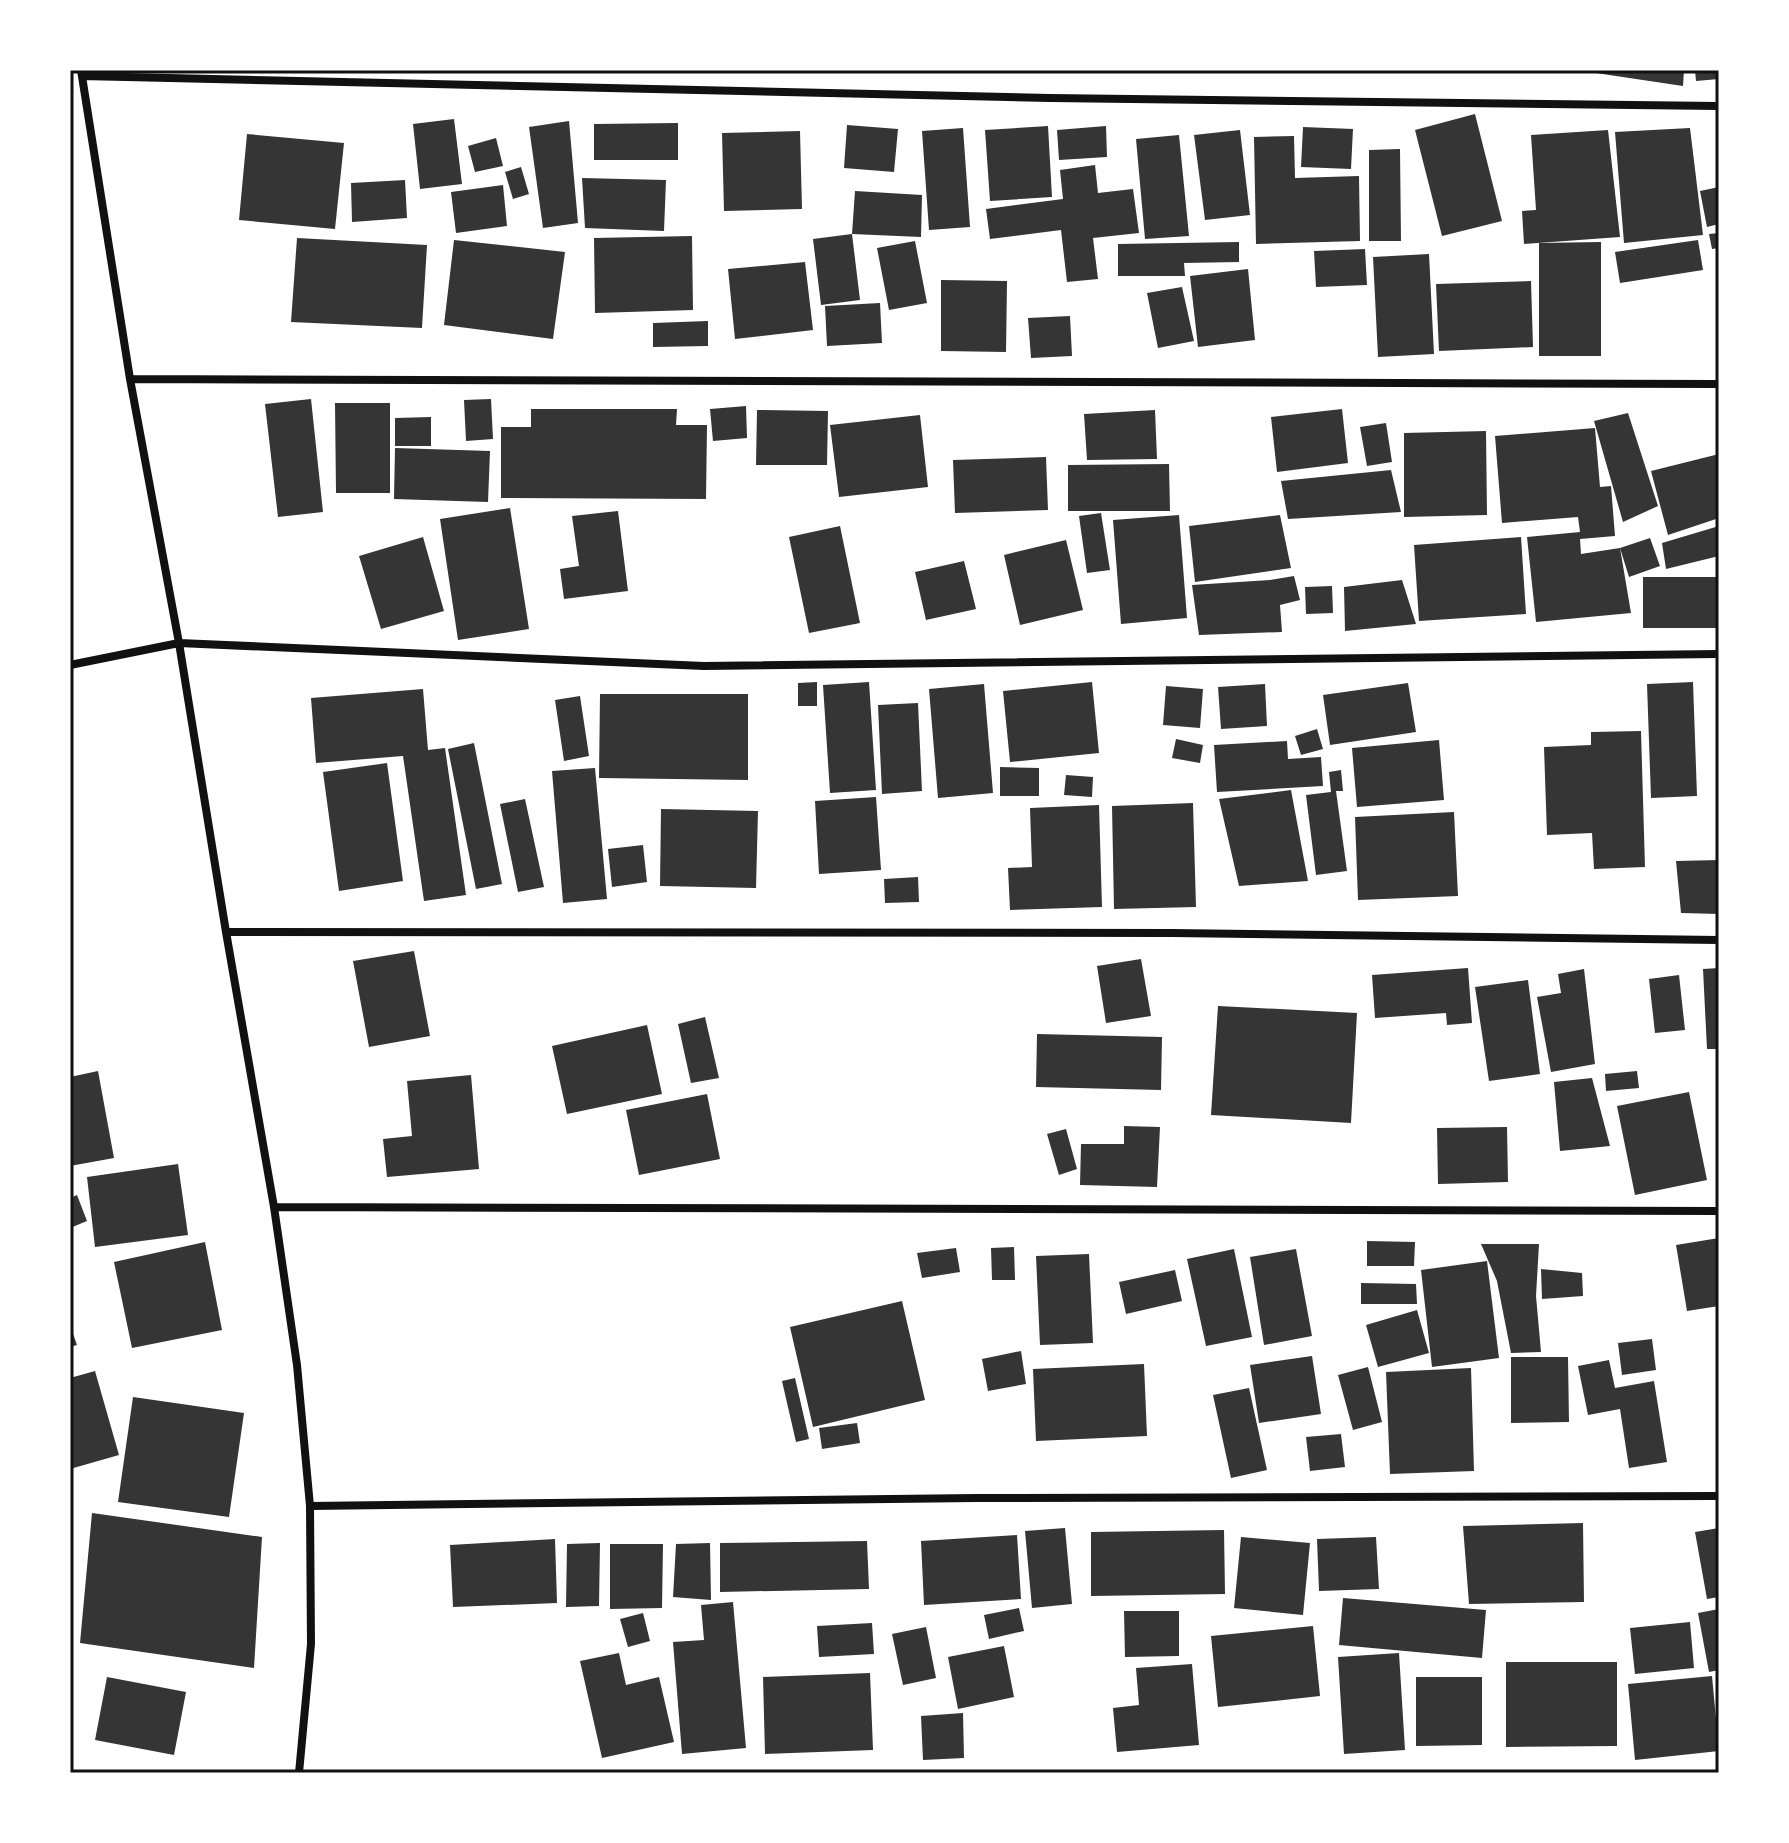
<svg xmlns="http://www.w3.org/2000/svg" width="1789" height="1843" viewBox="0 0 1789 1843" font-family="'Fira Sans',sans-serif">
<rect width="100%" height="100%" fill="#fff"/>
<path fill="#353535" d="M1589,70H1684L1683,86L1589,72Z
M1695,70H1719V79L1696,81Z
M1475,114L1502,221L1442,236L1415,130Z
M454,119L462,184L420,189L413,124Z
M569,121L578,223L543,228L529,127Z
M678,123V160H594V124Z
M847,125L898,129L894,172L844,168Z
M1048,126L1052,197L990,201L985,130Z
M1106,126L1107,157L1059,160L1057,130Z
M1303,127L1353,129L1351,169L1301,167Z
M963,128L970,227L929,230L922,131Z
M1690,128L1703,235L1624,243L1615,132Z
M1240,130L1250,215L1205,220L1194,135Z
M1608,130L1620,237L1524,244L1522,211L1536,210L1531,135Z
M800,131L802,209L724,211L722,133Z
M247,134L344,143L335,229L239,220Z
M1179,135L1189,236L1145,239L1136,139Z
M1294,136L1295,178L1359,176L1360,241L1256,244L1254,137Z
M496,138L503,166L475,172L468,146Z
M1400,149L1401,241H1369V150Z
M1095,165L1098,193L1133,189L1139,233L1093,238L1098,279L1067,282L1061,230L990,239L986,209L1063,199L1060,170Z
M521,167L529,194L513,199L505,172Z
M582,178L666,180L664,231L585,228Z
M405,180L407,218L352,222L351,183Z
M503,185L507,226L456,233L451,192Z
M1719,187V224L1707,227L1700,191Z
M855,191L922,195L921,237L852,234Z
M1719,233V248L1712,249L1709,234Z
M852,234L860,300L821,305L813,239Z
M692,236L693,310L595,313L594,238Z
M297,238L427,245L422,328L291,322Z
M454,240L565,252L553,339L444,325Z
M1698,240L1703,270L1620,283L1615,252Z
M915,241L927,303L889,310L877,248Z
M1239,242V262L1184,263L1185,276H1118V244Z
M1601,242V356H1539V243Z
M1365,249L1367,285L1316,287L1314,251Z
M1429,254L1434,354L1378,357L1373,257Z
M805,262L813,330L735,339L728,269Z
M1248,269L1255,340L1198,347L1190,276Z
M941,280L1007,281L1006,352L941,351Z
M1531,281L1533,347L1439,351L1436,284Z
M1182,287L1194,341L1158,348L1147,293Z
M880,303L882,343L827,346L825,306Z
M1070,316L1072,356L1031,358L1028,318Z
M708,321V346L653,347V323Z
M311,399L323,512L278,517L265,404Z
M491,399L493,439L466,441L464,400Z
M335,403H390V493H336Z
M746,406L747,438L713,441L710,409Z
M531,409H677L676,425H707L706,499L501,498V427H531Z
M1342,409L1348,463L1277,472L1271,417Z
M757,410L828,411L827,465H756Z
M1155,410L1157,459L1087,460L1084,414Z
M1628,413L1658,506L1623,522L1594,421Z
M920,415L928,487L839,497L830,425Z
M431,417V446H395V418Z
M1386,423L1392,462L1367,466L1360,427Z
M1595,428L1600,487L1611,486L1615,536L1580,539L1581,554L1620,548L1650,538L1660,566L1629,577L1620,548L1631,613L1536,622L1527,537L1580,532L1578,517L1502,523L1495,436Z
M1486,431L1487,515L1404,517V433Z
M395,448L490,451L488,502L394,499Z
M1719,454V518L1668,535L1651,471Z
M1046,457L1048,510L955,513L953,460Z
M1169,464L1170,511H1068V465Z
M1391,470L1401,512L1288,519L1281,481Z
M510,508L529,629L458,640L440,519Z
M618,511L628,591L564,599L560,569L579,566L572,516Z
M1101,513L1110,570L1087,573L1079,516Z
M1179,515L1187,618L1121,624L1113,520Z
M1280,515L1291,568L1195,582L1189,526Z
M840,526L860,623L809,633L789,537Z
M1719,526V556L1666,569L1662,543Z
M423,537L444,611L381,629L359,556Z
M1521,537L1526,614L1419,621L1414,545Z
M1066,540L1083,610L1020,625L1004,555Z
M964,561L976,609L926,620L915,572Z
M1294,576L1300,600L1280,605L1282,632L1199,635L1192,585L1270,580Z
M1643,577H1719V628H1643Z
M1402,580L1416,624L1345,631L1344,587Z
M1332,586L1333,613L1306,614L1305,587Z
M817,682V706H798V683Z
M869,682L876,790L830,793L823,685Z
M1092,682L1099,753L1010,762L1003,691Z
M1693,682L1697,796L1651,798L1647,684Z
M1408,683L1416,732L1330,745L1323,695Z
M984,684L993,793L938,798L929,689Z
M1265,684L1267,726L1221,729L1218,687Z
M1166,686L1203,689L1200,728L1163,725Z
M423,689L428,750L445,748L466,895L424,901L403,756L316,763L311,698Z
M600,694H748V780L599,778Z
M580,696L589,756L564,761L555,700Z
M918,703L922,791L882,794L878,705Z
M1317,729L1323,749L1301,755L1295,736Z
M1641,731L1645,867L1594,869L1592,833L1547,835L1544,747L1591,745V732Z
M1176,739L1203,745L1200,763L1172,758Z
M1439,740L1444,800L1357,807L1352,748Z
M1287,741L1288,759L1321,757L1323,786L1217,792L1214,745Z
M474,743L502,884L476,889L448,749Z
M387,763L403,881L339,891L323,772Z
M1000,767L1039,768V796H1000Z
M595,768L607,899L563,903L552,771Z
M1341,770L1343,791H1336L1347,871L1316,875L1306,795L1331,792L1329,772Z
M1066,775L1093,777L1092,797L1064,795Z
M1291,790L1308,881L1239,886L1219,799Z
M876,797L881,870L819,874L815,801Z
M525,799L544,887L518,892L500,804Z
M1193,803L1196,907L1114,909L1112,806Z
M1099,805L1102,907L1010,910L1008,868L1032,867L1030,808Z
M661,809L758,811L756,888L660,886Z
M1454,812L1458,896L1358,900L1355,817Z
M643,845L647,882L612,887L608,849Z
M1719,860V914L1681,913L1676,861Z
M918,877L919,902L885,903L884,879Z
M414,951L430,1036L369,1047L353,961Z
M1141,959L1151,1016L1106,1023L1097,966Z
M1468,968L1472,1023L1447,1025L1446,1013L1375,1018L1372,975Z
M1719,968V1049H1707L1703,969Z
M1584,969L1595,1064L1551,1072L1537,997L1561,993L1558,974Z
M1679,975L1685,1030L1655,1033L1649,979Z
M1528,980L1540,1074L1489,1081L1475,987Z
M1218,1006L1357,1013L1351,1123L1211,1115Z
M705,1017L719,1078L691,1083L678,1024Z
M647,1025L662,1094L567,1114L552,1046Z
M1037,1034L1162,1037L1161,1090L1036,1087Z
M98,1071L114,1158L70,1166V1077Z
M1637,1071L1639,1088L1606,1091L1605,1074Z
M471,1075L479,1169L387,1177L383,1139L412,1136L407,1081Z
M1592,1078L1610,1146L1560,1151L1554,1082Z
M1689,1092L1707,1180L1635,1195L1617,1106Z
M707,1094L720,1159L639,1175L626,1110Z
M1124,1126L1160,1127L1157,1187L1080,1185L1081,1144H1124Z
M1507,1127L1508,1182L1438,1184L1437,1128Z
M1066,1129L1077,1169L1059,1175L1047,1134Z
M178,1164L188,1235L95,1247L87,1177Z
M77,1195L87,1221L70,1228V1198Z
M1719,1238V1306L1687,1311L1676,1245Z
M1367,1241L1415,1242L1414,1266H1367Z
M205,1242L222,1330L132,1348L114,1262Z
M1481,1244H1539L1536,1296L1541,1352L1511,1353L1497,1281Z
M1014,1247L1015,1280H992L991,1248Z
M956,1248L960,1272L922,1278L917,1253Z
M1234,1249L1252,1337L1206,1346L1187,1259Z
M1296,1249L1312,1336L1264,1345L1250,1257Z
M1089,1254L1093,1343L1040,1345L1036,1256Z
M1487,1261L1499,1358L1432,1367L1421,1270Z
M1541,1269L1582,1273L1583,1296L1542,1299Z
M1175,1270L1182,1301L1126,1314L1119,1282Z
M1361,1283L1416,1284L1417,1304H1361Z
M902,1301L925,1400L813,1427L790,1327Z
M1417,1310L1429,1353L1378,1367L1366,1325Z
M70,1325L77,1345L70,1347Z
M1652,1339L1656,1370L1622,1375L1618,1343Z
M1021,1351L1026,1384L988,1391L982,1359Z
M1312,1356L1321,1414L1259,1423L1250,1365Z
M1511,1357H1568L1569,1422L1511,1423Z
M1609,1360L1615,1388L1654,1381L1667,1462L1629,1468L1620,1409L1588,1415L1578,1366Z
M1144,1364L1147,1436L1036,1441L1033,1369Z
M1368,1367L1382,1422L1353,1430L1338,1375Z
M1471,1368L1474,1471L1390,1474L1386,1372Z
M95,1371L119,1455L70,1469V1378Z
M795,1378L809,1439L796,1442L782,1381Z
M1249,1388L1267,1470L1231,1478L1213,1395Z
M133,1397L244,1413L229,1517L118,1502Z
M857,1423L860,1443L822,1449L819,1428Z
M1341,1434L1345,1467L1310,1471L1306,1437Z
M92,1513L262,1537L254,1668L80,1643Z
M1583,1523L1584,1602L1469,1604L1463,1526Z
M1065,1528L1072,1604L1032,1608L1025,1531Z
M1719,1528V1597L1707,1599L1695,1532Z
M1224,1530L1225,1594L1091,1596V1532Z
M1017,1535L1021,1599L924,1605L921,1541Z
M1241,1537L1310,1543L1303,1615L1234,1608Z
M1376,1537L1379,1589L1319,1591L1317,1539Z
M555,1539L557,1603L453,1607L450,1545Z
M867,1541L869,1589L720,1592V1543Z
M600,1543L599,1606L566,1607L567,1544Z
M710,1543L711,1600L673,1597L676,1544Z
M610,1544H663L662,1608L610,1609Z
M1343,1598L1486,1610L1482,1658L1339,1645Z
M733,1602L746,1748L682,1754L673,1642L704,1640L701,1605Z
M1019,1608L1024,1631L989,1639L984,1615Z
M1719,1609V1670L1709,1672L1698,1613Z
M1124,1611H1179V1656L1125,1657Z
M643,1613L650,1641L628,1647L620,1619Z
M1690,1622L1694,1668L1635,1674L1630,1628Z
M872,1623L874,1654L819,1657L817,1626Z
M1313,1626L1320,1696L1218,1707L1211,1636Z
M926,1627L936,1678L903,1685L892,1634Z
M1004,1646L1014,1697L958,1709L948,1657Z
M619,1653L626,1685L659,1677L674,1742L602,1758L580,1661Z
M1399,1653L1405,1750L1344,1754L1338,1657Z
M1506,1662H1617V1746L1506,1747Z
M1192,1664L1199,1745L1117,1752L1113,1708L1139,1705L1136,1668Z
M870,1673L873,1750L765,1754L763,1677Z
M1712,1676L1719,1751L1635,1760L1628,1684Z
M107,1677L186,1692L174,1755L95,1740Z
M1416,1677H1482V1745L1416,1746Z
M963,1713L964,1758L923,1760L921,1716Z"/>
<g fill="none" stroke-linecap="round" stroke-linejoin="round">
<path stroke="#111" stroke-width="8" d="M81,70L130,379L179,643L226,932L274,1207L297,1365L310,1506L311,1644L299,1773
M82,76L1050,98L1719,106
M130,379L1719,384
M70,665L179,643L704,666L1719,654
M226,932L1171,933L1719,940
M274,1207L1719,1211
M310,1506L976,1498L1719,1496"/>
</g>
<rect width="1789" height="1843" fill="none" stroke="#ffffff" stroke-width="144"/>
<rect x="72" y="72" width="1645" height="1699" fill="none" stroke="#111" stroke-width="3"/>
</svg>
